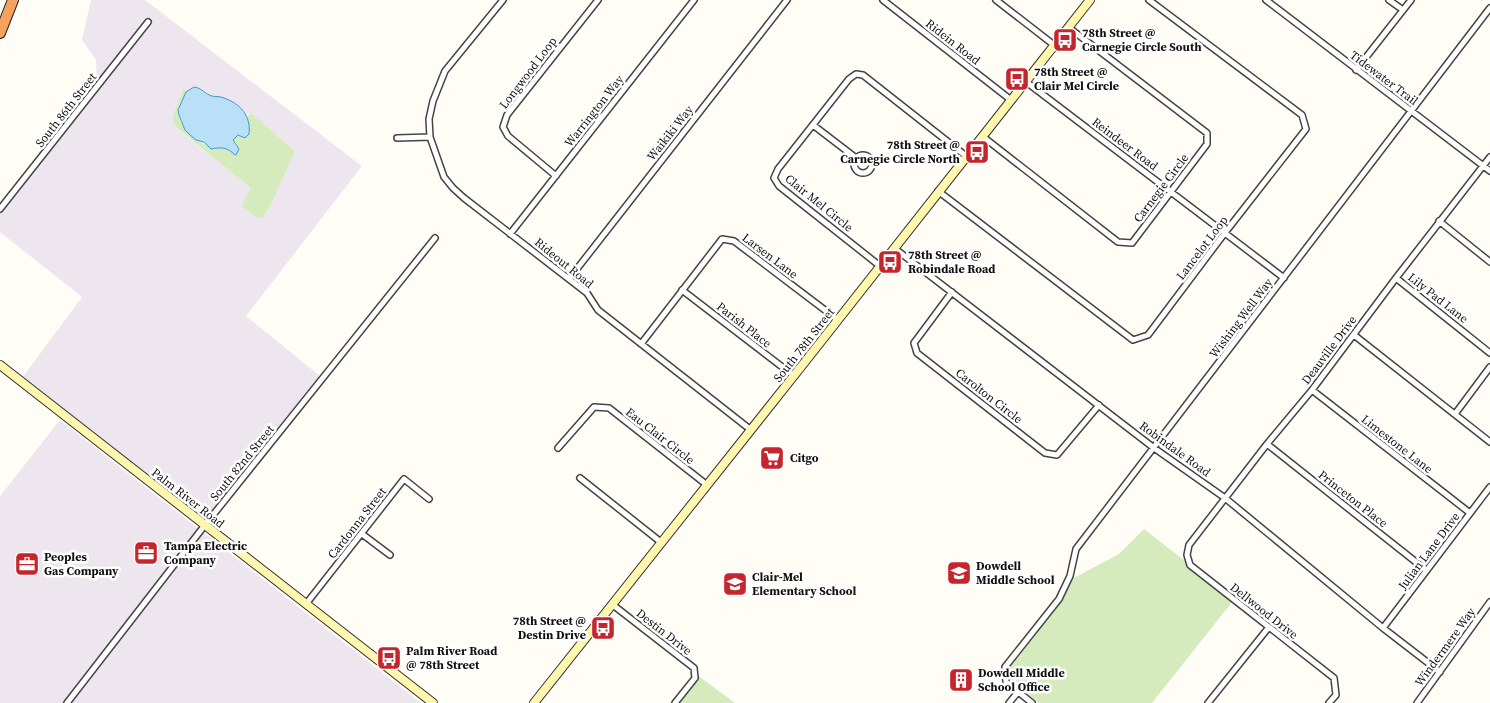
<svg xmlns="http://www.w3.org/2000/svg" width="1490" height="703" viewBox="0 0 1490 703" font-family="'Source Serif 4',serif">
<rect width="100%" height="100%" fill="#fffdf5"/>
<path fill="#eee6ef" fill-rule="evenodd" d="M91,0H145L362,166L246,316L320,376L205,521L22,378L82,297L0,232V214L152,22L147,18L97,81L96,60L82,40ZM194,87L204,90L210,95L246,115L251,113L294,150L273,201L263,218L244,201L250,189L249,187L179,130L172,118L182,91L185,90L188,91Z
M60,420L126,472L421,703H0V496Z"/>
<path fill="#d5ebbd" d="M183,89L188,91L186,92C184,99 178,105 178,111C179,122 186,132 195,138C201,143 206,143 211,149C221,147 227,147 235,155L237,144L233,140L237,135L245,138L249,133L247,116L251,113L295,151L273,201L263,218L256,217L242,207L244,201L250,189L249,187L176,127L172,118Z
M1144,529L1185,561L1188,568L1232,602L1152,703H1038L1009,680V668L1061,601L1072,579L1119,554Z
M696,674L735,703H675Z"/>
<path fill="#b9e0f7" stroke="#3f96cf" d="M194,87C202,88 205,94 212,96C216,97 220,96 224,98C241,104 251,116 249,134L245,138L238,135L233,140L239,149L236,155H235C227,147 221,147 211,149L204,142L196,140L189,134L185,130L179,115L178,110L186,92Z"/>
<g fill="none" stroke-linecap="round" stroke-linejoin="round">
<defs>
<path id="street" d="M503,0L445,71L433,101L429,119L430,137L444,177L453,188L464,198L587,293L598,310L751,430
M883,0L1011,100
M996,0L1054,45
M1266,0L1490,171
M1389,0L1403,10
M1356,70L1411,0
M1025,81L1284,278
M813,125L856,158
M982,136L1118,242L1132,243L1207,144V133L1068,27
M397,138L430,137
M854 164a9 9 0 1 1 18 0a9 9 0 1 1-18 0Z
M556,176L508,136L503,127L507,115L598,0
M938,191L1133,340L1148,335L1224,234L1306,129L1302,115L1149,0
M0,209L148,22
M1439,221L1490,262
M510,234L694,0
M894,248L1154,448L1225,498L1383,628L1440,672
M880,266L779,186L774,178L778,169L849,79L856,74L863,75L966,156
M1396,278L1490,353
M569,279L787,0
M682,290L794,376
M952,292L914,343L917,353L1045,453L1057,455L1099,405
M1354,335L1490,442
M641,344L722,239L734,241L838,320
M1312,390L1470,513
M1455,414L1490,367
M1267,444L1426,570
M558,448L594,407L609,408L707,485
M580,478L662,543
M362,534L390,555
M306,604L404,479L429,499
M613,605L694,668L695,678L675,703
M1383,628L1490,487
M67,703L205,525L435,238
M1009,703L1018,692
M1032,703L1006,682L1005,667L1059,599L1070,576L1076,549L1490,8
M1208,703L1269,627
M1329,703L1336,695L1334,678L1190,565L1187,555L1189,545L1267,444L1312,390L1396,278L1490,157
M1417,703L1490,602"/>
<path id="secondary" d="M0,365L433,703
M534,703L804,363L1090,0"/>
<path id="highway" d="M0,33L13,0"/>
</defs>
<use href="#street" stroke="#444" stroke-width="8"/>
<use href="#secondary" stroke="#333" stroke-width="10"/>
<use href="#highway" stroke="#222" stroke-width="12"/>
<use href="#street" stroke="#fff" stroke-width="5"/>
<use href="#secondary" stroke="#fff6b0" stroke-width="8"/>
<use href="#highway" stroke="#f5a25d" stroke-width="10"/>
</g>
<defs>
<symbol id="bus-square" viewBox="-11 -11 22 22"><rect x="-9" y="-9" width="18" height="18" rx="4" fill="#c4262e" stroke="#fff"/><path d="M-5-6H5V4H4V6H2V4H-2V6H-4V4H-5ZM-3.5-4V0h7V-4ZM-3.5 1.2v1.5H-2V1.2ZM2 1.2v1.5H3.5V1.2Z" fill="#fff"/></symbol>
<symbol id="supermarket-square" viewBox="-11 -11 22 22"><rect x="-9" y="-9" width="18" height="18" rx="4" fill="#c4262e" stroke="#fff"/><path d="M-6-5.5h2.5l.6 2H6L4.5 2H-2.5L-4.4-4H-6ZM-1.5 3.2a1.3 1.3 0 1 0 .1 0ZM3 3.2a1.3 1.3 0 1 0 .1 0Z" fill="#fff"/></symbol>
<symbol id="office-square" viewBox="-11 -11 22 22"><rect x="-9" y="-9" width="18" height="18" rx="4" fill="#c4262e" stroke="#fff"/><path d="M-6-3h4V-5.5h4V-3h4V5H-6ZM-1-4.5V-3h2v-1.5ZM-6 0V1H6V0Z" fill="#fff"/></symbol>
<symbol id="school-square" viewBox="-11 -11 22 22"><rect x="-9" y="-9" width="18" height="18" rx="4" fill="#c4262e" stroke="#fff"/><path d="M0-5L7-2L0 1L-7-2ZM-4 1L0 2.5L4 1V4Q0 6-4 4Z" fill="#fff"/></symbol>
<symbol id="building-square" viewBox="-11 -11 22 22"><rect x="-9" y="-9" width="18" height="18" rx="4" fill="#c4262e" stroke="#fff"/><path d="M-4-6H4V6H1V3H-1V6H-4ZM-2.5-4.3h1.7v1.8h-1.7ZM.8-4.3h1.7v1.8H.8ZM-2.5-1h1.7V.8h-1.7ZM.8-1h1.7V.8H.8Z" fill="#fff"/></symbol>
</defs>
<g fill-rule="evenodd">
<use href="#bus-square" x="1051" y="26" width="28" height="28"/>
<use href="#bus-square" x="1003" y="65" width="28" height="28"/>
<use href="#bus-square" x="963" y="138" width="28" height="28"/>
<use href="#bus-square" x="876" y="248" width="28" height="28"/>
<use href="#supermarket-square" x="758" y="444" width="28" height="28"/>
<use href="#office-square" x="132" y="539" width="28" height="28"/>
<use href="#office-square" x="13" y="550" width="28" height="28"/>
<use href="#school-square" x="945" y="559" width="28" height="28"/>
<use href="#school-square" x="721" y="570" width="28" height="28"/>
<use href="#bus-square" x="589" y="614" width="28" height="28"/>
<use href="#bus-square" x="375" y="644" width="28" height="28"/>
<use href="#building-square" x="947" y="666" width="28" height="28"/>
</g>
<g text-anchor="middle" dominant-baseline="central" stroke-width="5" stroke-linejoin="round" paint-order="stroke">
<g font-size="12" font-weight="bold" fill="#111" stroke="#fff" text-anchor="start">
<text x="1082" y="33">78th Street @<tspan x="1082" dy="14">Carnegie Circle South</tspan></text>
<text x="1034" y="72">78th Street @<tspan x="1034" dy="14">Clair Mel Circle</tspan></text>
<text x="960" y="145" text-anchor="end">78th Street @<tspan x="960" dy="14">Carnegie Circle North</tspan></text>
<text x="908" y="255">78th Street @<tspan x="908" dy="14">Robindale Road</tspan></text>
<text x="790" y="458">Citgo</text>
<text x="164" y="546">Tampa Electric<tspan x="164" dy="14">Company</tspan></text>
<text x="44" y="557">Peoples<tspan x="44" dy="14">Gas Company</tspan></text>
<text x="976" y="566">Dowdell<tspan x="976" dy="14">Middle School</tspan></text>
<text x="752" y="577">Clair-Mel<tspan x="752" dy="14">Elementary School</tspan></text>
<text x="586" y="621" text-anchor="end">78th Street @<tspan x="586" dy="14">Destin Drive</tspan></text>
<text x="406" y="651">Palm River Road<tspan x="406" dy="14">@ 78th Street</tspan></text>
<text x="978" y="673">Dowdell Middle<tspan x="978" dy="14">School Office</tspan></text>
</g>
<g font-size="12" fill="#111" stroke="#fff">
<text transform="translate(953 42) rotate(38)">Ridein Road</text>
<text transform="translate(528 73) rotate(-53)">Longwood Loop</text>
<text transform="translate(1384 78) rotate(37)">Tidewater Trail</text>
<text transform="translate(66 110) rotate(-52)">South 86th Street</text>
<text transform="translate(594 111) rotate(-52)">Warrington Way</text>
<text transform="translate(670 133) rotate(-52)">Waikiki Way</text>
<text transform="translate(1125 144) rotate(37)">Reindeer Road</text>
<text transform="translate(1161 188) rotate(-53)">Carnegie Circle</text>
<text transform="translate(819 203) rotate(39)">Clair Mel Circle</text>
<text transform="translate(1202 248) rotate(-53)">Lancelot Loop</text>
<text transform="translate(770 256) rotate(37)">Larsen Lane</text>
<text transform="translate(564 263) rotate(39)">Rideout Road</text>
<text transform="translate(1438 298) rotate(38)">Lily Pad Lane</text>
<text transform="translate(1241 318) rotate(-53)">Wishing Well Way</text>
<text transform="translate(744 325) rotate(38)">Parish Place</text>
<text transform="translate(804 345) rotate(-52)">South 78th Street</text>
<text transform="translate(1329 350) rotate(-53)">Deauville Drive</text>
<text transform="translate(989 396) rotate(38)">Carolton Circle</text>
<text transform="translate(660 436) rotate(38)">Eau Clair Circle</text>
<text transform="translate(1397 444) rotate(38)">Limestone Lane</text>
<text transform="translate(1175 449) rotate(36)">Robindale Road</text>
<text transform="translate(242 463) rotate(-51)">South 82nd Street</text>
<text transform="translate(188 498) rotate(38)">Palm River Road</text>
<text transform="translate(1353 499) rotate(38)">Princeton Place</text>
<text transform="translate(357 523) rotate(-52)">Cardonna Street</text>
<text transform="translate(1429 551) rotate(-53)">Julian Lane Drive</text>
<text transform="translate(1264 611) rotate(38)">Dellwood Drive</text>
<text transform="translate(664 632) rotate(38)">Destin Drive</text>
<text transform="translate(1445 647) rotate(-54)">Windermere Way</text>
</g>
</g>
</svg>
